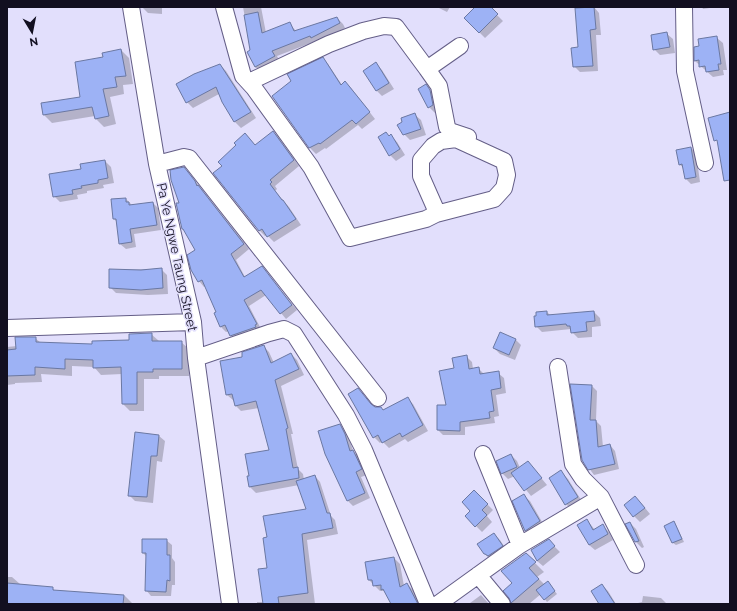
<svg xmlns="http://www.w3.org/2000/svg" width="737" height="611" viewBox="0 0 737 611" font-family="Raleway,sans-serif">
<rect width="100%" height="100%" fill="#e2dffc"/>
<path fill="#0003" d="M142,7H162V14L148,13Z
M243,7H261L266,33L290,24L296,31L337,18L343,24L345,28L317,43L316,41L277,56L280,62L261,72L255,67L251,51Z
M437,7H450L447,12Z
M476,7H489L503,21L485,38L465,18Z
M594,7L599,13L601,35H596L598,71L580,72L574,66Z
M702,7H717L703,9Z
M667,34L673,39L675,53L660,55L654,49Z
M717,38L723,43L727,70H723L724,75L713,77L695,61Z
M121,50L129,58L133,84L123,85L124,94L110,97L116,124L104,127L96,119L95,116L52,123L44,115L81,98Z
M323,59L328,64L342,85L345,83L351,88L375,119L362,129L358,125L326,149L325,148L316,154L310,148L273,96Z
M376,64L382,70L394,89L382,96L377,91Z
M220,65L226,71L256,118L241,128L235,122L223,102L219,94L193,108L187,102Z
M426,86L432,92L438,111L435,113L429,107Z
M415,115L421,120L426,135L410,140L404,134Z
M273,132L279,138L299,166L275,186L277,189L275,191L289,207L301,225L274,242L267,235L265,236L260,231L214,173L224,166L245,134L256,146Z
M391,136L397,142L405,155L396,161L390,155V137Z
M691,148L696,153L700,182L691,184L686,179L684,168L680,165L677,151Z
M105,161L111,167L114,183L103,185L104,188L87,191V193L77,195L78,199L60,202L54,196L82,170Z
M189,173L249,249L236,260L245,277L262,267L297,310L286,319L266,295L249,306L261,329L237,341L231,336L229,331L226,332L221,327L217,313L206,286L204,287L199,281L196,251L186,232L182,228L180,203Z
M126,199L131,204V206L153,203L158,208L161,230L134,234L136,247L126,249L120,244L118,223L114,219Z
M161,269L167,275L168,294L148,295L116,293L110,287V270Z
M547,312L551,316L594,312L600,318L601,326L592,327V337L578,338L572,332L571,329L542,332L536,326Z
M151,334L159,341L181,342L189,349V376H159V379H144V411H130L123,404L122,374L101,375L94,367L72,366V376L41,374L42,382L15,383V384L7,385V347L17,346L35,338L41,343L93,345L130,341Z
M515,339L521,345L515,360L500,354L494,348Z
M263,346L269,352L274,363L291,354L297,360L304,375L281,386L293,434H291L298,469L303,474L304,480L315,476L320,482L331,516L335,520L338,534L307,540L315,604H257V602H264L268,569V538L307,510L299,485L256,493L250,487L270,451L259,408L241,411L235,405L234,400H233L227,395L243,358Z
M467,357L472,362L473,369L478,368L484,374L498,373L504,378L506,393L496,395L499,416L494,417L495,423L465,427V435H443L438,430L447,406L455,369Z
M592,386L597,391L596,421L601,426L603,447L610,445L615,451L619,469L594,475L583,460Z
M407,398L413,404L428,431L408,442L405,439L389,448L382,441L380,443L374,437L373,407L383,411Z
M340,425L345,431L350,440L353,451L358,456L367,475L361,477L370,498L353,506L348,501L325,454Z
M136,433L159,436L165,441L162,462L157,461L153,503L135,501L129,495Z
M511,455L517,461L520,468L528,462L547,485L531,496L515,476L508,479L502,473Z
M562,473L568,479L583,503L572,510L566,504L550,478Z
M474,491L493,510L487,516L492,522L482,532L466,516L472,511Z
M524,496L530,501L545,527L531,536L526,531Z
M641,503L650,514L640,522L634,516Z
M587,520L595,530L603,526L609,532L613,540L595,550L589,545Z
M674,522L676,525L684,542L676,545L673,543L665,526Z
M630,523L636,529L644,547L642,548L636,542L627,524Z
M494,534L500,540L508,552L491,560L485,554Z
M143,540H166L172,545V558L175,562V585H172L171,596H151L146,590L147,557L143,553Z
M554,546L560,552L543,566L537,561L532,550Z
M526,554L544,572L537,577L545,585H550L557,594L547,602L541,594L529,604H514L512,603L510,597Z
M394,558L400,564L404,586L407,584L413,590L420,604H392L387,594L384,591H380L369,580Z
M7,577H12L20,584L52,588L55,591L125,596L133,604H7Z
M602,585L608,591L616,604H600Z
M481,595L489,604H471L470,603Z
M643,596L661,598L667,604H634L642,602Z"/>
<path fill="#9db2f5" stroke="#6b78a2" d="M475,7H491L498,14L479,33L464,18Z
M594,7L596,29L590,30L593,66L573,67L571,48L578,47L575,8Z
M258,12L262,33L290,22L294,31L337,17L340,23L311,38L310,36L272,51L275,56L255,67L247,52L250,50L244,15Z
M667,32L670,47L653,50L651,35Z
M717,36L721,64H718L719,70L706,72L705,66L699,67V60L694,61V47L699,46L698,39Z
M121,49L126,76L115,77L117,87L103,89L109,116L95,119L92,107L43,115L41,103L80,97L75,62L103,57L102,53Z
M323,57L341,85L345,81L370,112L356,124L352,120L320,144L319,143L309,148L272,96L291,81L287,74Z
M376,62L389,83L376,91L363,71Z
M220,64L251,112L234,122L222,102L216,87L186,103L176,84L194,74Z
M426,84L430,90L433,105L428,108L418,89Z
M730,112V180L724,181L717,140L714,141L708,118Z
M415,113L421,129L403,135L397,125L402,122L401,118Z
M273,131L294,160L270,180L272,182L270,184L282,200H283L296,219L267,237L262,229L259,231L213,173L222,166L218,162L236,145L234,143L245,133L255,145Z
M386,132L389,136L391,134L400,149L389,156L378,137Z
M691,147L696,177L685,179L682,164L679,165L676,150Z
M105,160L108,178L98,180V183L81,186L82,188L72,190L73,194L53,197L49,174L81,169L80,164Z
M184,167L195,181L197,186L198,185L244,244L231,254L244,277L262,266L292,305L280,314L261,290L244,300L257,324L255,325L256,327L230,336L225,325L220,327L214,313L216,312L202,280L198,282L191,270L187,255L195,250L183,229H182L176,203H179L171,180L170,170Z
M126,198V202H129V205L153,202L157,225L130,229L132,242L119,244L116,219H113L111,199Z
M162,268L163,288L141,290L109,288V269L141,270Z
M547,311V315L594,311L595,321L586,322L587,331L571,333L570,326H567L566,324L535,327L534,316H536V312Z
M500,332L516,339L509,355L493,348Z
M152,333V341H182V369H153V372H137V404H122L121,367L93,368V360L65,359V369L35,367V375L7,376V350L16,349L15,337H36V342L92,344V341L129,340V334Z
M264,345L271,363L291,353L299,369L275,380L288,428L286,429L293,468L298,467L299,478L249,487L247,476H249L245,454L269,450L256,401L235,406L232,394L226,395L220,361L242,357V352Z
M467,355L469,369L479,367L480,374L499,371L501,388L491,390L494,411L489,412L490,418L460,422V431L437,430V405H446L439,371L454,368L452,358Z
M570,384L592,385L590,420H596L598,447L610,444L615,464L588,470L582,460Z
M358,388L371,404L375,407H381L383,410L408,397L423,425L402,437L400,433L382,443L378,435L373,438L348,394Z
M340,424L345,434L350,451L353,450L362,469L356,472L365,493L347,501L325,454L318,431Z
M135,432L159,435L157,456H151L147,497L128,496Z
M511,454L517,467L501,474L496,461Z
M528,461L542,478L524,491L511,473Z
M561,470L578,497L565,505L549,478Z
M315,475L327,513H330L333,528L302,534L308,593L278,597L279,604H263L258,569L267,568L263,538L267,537L263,516L306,509L296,481Z
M474,490L488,504L482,510L487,515L475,527L465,516L470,511L462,502Z
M524,494L540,521L525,531L512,501Z
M635,496L645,508L633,517L624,505Z
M587,519L593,530L603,524L608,534L589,545L577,525Z
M674,521L682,539L672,543L664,526Z
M630,522L639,541L635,542L625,524Z
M494,533L503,546L488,556L485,554H484L477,544Z
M142,539H167V555H170V581L167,580L166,592L145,591L146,553H142Z
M549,539L555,546L537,561L531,550Z
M526,553L536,562L529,568L539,579L511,603L509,598L503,591L512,583L501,571Z
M394,557L400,587L407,583L418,604H391L383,589L381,590V585L373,586L372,580H368L365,562Z
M548,581L555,591L544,600L536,590Z
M7,583L53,587V590L124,595L123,604H7Z
M602,584L615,604H599L591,591Z"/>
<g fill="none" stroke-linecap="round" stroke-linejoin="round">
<defs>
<path id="minor" d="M131,7L157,164L193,322L196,358L230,604
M224,7L243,76L254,88L311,167L350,238L426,219L436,214V210L421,176V160L433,146L441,141L456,139L504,161L507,175L504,188L494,199L436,214
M684,7L685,71L705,163
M427,69L439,86L447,127L450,131L468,137
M249,82L329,44L363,31L384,26L396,27L427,69L460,46
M157,164L184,157L189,158L378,398
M7,328L193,322
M196,358L269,333L284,329L294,334L346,415L364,450L428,604
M558,367L573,464L583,479L601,497L636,565
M483,454L520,545
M478,575L502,604
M438,604L520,545L601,497"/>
</defs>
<use href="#minor" stroke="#645e87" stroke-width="18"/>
<use href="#minor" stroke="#fff" stroke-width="16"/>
</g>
<g text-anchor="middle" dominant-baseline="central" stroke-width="3" stroke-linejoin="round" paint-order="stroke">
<g font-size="13" fill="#120f20" stroke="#e2dffc">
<text transform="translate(177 257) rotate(78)">Pa Ye Ngwe Taung Street</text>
</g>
</g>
<rect width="737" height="611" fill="none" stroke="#120f20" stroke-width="16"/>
<g transform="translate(32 32) rotate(170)" stroke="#e2dffc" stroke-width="3" paint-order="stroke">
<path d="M0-3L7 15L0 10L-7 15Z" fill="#120f20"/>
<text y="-6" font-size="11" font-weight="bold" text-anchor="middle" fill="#120f20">N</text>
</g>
</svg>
